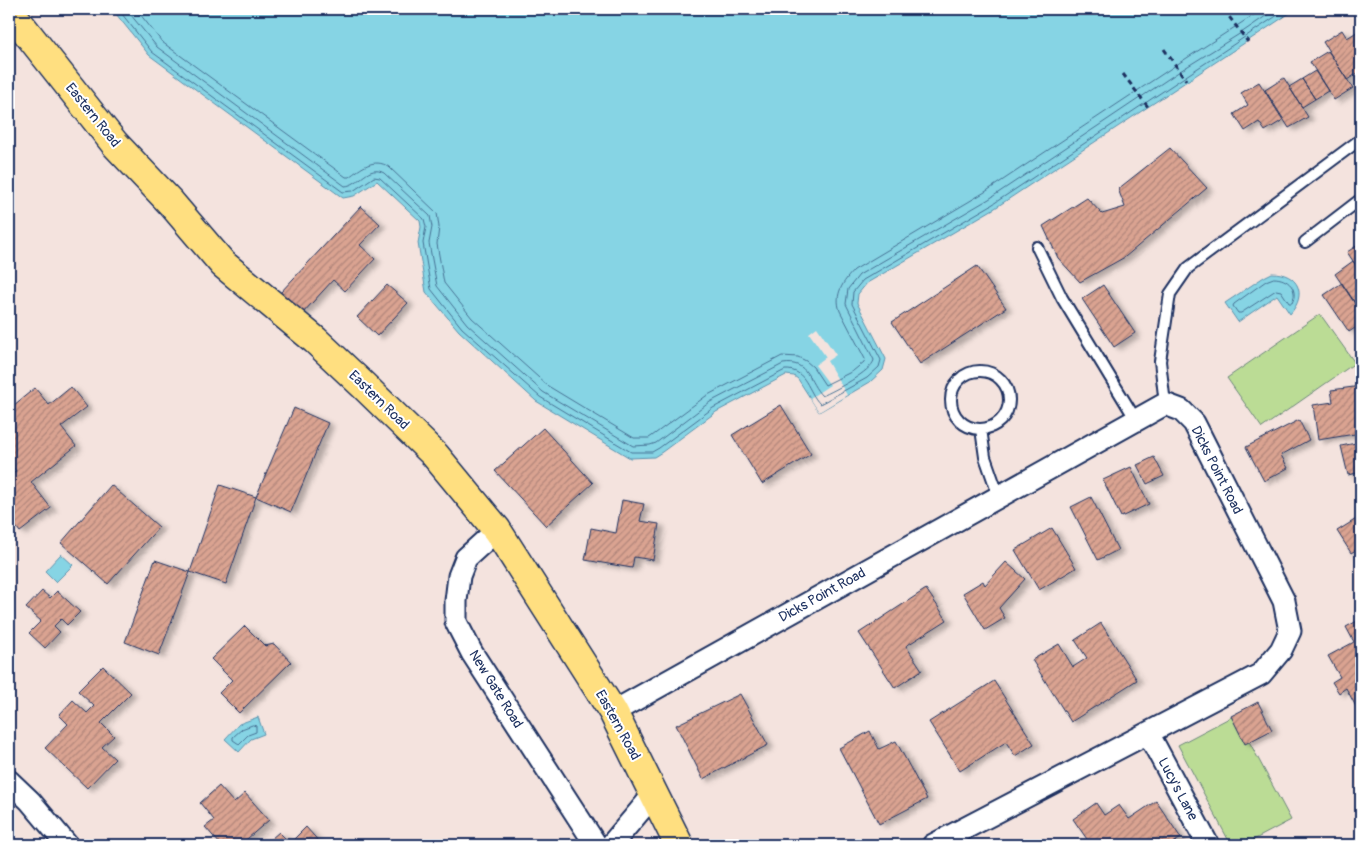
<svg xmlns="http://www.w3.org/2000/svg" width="1370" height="854" viewBox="0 0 1370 854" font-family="Pangolin,sans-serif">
<defs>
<pattern id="building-hatch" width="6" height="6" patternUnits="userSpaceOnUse" patternTransform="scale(1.25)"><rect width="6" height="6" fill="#daa391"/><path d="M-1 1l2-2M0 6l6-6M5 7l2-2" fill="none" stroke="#b0857a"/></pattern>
<filter id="shadow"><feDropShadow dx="5.5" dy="3" stdDeviation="2.5" flood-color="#0004"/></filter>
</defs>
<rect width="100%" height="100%" fill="#f4e3de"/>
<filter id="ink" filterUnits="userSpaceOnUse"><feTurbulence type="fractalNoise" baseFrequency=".02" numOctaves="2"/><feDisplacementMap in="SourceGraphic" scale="10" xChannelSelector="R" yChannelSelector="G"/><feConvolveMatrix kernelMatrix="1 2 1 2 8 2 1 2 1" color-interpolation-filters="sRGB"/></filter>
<g filter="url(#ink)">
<path fill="#bbdc95" stroke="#6b867a" d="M1320,314L1355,363L1262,428L1227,378Z
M1235,715L1291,820L1244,845H1231L1178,745Z"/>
<path fill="#86d4e4" stroke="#5b92ae" d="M112,9H1296L995,208L867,283L858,294L857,303L886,359L883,370L870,382L819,412L798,379L794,376L786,375L716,412L662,452L654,457L630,458L536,401L459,331L426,292L418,243L421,227L420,221L377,181L354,196L343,198L149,55Z
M1272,273C1298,273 1308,294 1290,314L1277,295L1238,322L1225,303L1264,277Z
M61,554L73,565L56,582L45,571Z
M258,717L264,734L251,739L239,752L225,739L239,724Z"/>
<path fill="#f4e3de" d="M817,327L836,355L827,361L847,395L819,412L810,398L830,385L815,365L826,357L809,333Z"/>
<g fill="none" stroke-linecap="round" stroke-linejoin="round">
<path stroke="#467194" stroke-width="1" d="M118,9L152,52L343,192L353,191L374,177L380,178L424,219L426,227L423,243L431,289L462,328L540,397L631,452H652L659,448L713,408L785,370C807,369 807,391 820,404L867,378L879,367L881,360L852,304L853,292L863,280L993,204L1287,9
M126,9L157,47L345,186C360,185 368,164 384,173L430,216L432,227L429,243L437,286L467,324L543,392L633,446L650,445L656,443L710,402L783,364C809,360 808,382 822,396C834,391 872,371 874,360L846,304L848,289L859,275L989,199L1180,71L1241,33L1276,9
M136,9L162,42L346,177H349C361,168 374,157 389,167L437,213L439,227L437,244L444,283L472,318L548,386L634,438H649L652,436L706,396L782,356L798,357L806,361L813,367L825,385L853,371L864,362L865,359L840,311C834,294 843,282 854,270L985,192L1176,65L1263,9
M1274,278C1288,278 1299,289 1292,303H1289L1281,291L1276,290L1241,313H1238L1233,306L1234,304L1266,281Z
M253,725L256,726V732L248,735L239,744L233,740V737L242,729Z"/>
</g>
<path fill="url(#building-hatch)" stroke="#1b2f5e" filter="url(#shadow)" d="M1342,30L1347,38L1360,30L1361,32V58H1360L1361,71L1347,80L1323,42Z
M1328,51L1353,88L1334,100L1310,62Z
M1315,71L1328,91L1315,99L1302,79Z
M1284,78L1308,117L1289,128L1265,90Z
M1302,79L1315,99L1302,107L1289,87Z
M1259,82L1283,120L1265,131L1259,122L1245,131L1234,114L1248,105L1241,93Z
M1170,148L1207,188L1125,257L1080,282L1058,258L1043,226L1087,198L1102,214L1125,207L1118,189Z
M361,206L380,224L360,245L375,259L345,291L333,280L302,314L280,293Z
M1361,243V273L1347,252Z
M1353,261L1361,273L1360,311L1335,274Z
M977,266L1006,308L920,364L892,322Z
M1342,283L1361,312V324L1349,332L1324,295Z
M387,285L408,303L377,336L357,317Z
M1103,285L1135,333L1114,347L1082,299Z
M1361,386V433L1318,440L1313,405L1333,402L1331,390Z
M71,387L87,407L61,427L76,446L31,482L51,508L20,532L9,518V476L16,471L9,462V409L35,388L49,405Z
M781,405L811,454L762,484L732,435Z
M294,408L328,423L291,512L256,497Z
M1299,420L1309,440L1281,455L1288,468L1264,481L1246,447Z
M543,428L593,483L546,526L495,471Z
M1361,442V472L1348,475L1341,446Z
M1154,457L1164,476L1147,484L1137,465Z
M1131,467L1149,504L1121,517L1103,480Z
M111,485L159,527L108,584L61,543Z
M220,485L256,497L226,584L190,572Z
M1091,497L1118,550L1098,560L1071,507Z
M622,500L644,504L640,521L659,524L653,560L634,557L632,568L585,560L591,528L616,533Z
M1361,516V547L1351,553L1337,531Z
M1052,528L1076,568L1039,590L1015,550Z
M155,560L190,572L159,655L125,642Z
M1006,562L1025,579L999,608L1005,618L985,630L963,593L983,581L985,585Z
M926,589L947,620L906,646L922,670L895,688L859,633Z
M42,591L50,598L57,591L80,612L67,625L61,619L54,626L60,632L45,648L29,633L41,621L26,608Z
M1361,619V716L1346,688L1339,693L1332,682L1340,677L1328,656L1354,642L1346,627Z
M1101,623L1137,680L1071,722L1032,660L1059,644L1073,667L1087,658L1075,640Z
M245,626L265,646L274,644L291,662L239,713L219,693L232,680L211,659Z
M103,666L131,693L101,723L114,736L102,747L115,759L87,788L45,748L68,724L59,715L73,700L87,713L94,706L78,691Z
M994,681L1034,744L1015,756L1006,742L960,771L929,722Z
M740,694L768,745L703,779L676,725Z
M1258,702L1272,730L1245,744L1231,716Z
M870,731L879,749L896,741L927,799L879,824L839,748Z
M219,786L234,803L245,793L269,820L240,845H221L205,827L214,820L200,803Z
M1156,801L1181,838L1170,845H1091L1073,819L1096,803L1104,815L1119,805L1129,819Z
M306,827L322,845H264L279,832L290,843Z
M1361,831V845H1353Z"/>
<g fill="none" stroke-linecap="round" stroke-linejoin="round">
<defs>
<path id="lane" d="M1305,242L1361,199
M1037,247L1062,298L1136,420
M951 400a29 29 0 1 1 58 0a29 29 0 1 1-58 0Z
M1165,404L1160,361L1170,294L1188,268L1361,139
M981,429L985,457L999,497"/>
<path id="street" d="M497,530L466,558L459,576L456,601V622L472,653L596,845
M613,712L1165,404L1181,410L1194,423L1284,601L1290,631L1281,650L1261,674L933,845
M1148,733L1208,845
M9,781L30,801L67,845
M611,845L654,794"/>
<path id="highway" d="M9,10L115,144L171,203L223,264L315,340L364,386L435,455L497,530L613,712L679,845"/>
</defs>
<use href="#lane" stroke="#1b2f5e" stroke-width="14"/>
<use href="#street" stroke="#1b2f5e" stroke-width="25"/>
<use href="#highway" stroke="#1b2f5e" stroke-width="31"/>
<path stroke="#1b2f5e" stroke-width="3" stroke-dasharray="5 4" stroke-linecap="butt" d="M1279,9L1284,17
M1224,10L1248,42
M1164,49L1186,80
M1123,74L1148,107"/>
<use href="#lane" stroke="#fff" stroke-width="10"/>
<use href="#street" stroke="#fff" stroke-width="21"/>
<use href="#highway" stroke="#ffdf80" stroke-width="28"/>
</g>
</g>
<g text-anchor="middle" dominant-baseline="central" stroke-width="4" stroke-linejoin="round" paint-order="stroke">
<g font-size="14" fill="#1b2f5e" stroke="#fff">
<text transform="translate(93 115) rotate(51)">Eastern Road</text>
<text transform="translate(379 400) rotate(44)">Eastern Road</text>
<text transform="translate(1217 470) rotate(63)">Dicks Point Road</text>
<text transform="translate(822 595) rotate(-29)">Dicks Point Road</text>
<text transform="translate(496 689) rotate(58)">New Gate Road</text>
<text transform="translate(618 725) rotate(61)">Eastern Road</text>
<text transform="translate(1178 789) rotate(62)">Lucy's Lane</text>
</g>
</g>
<rect width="1370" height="854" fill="none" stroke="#fff" stroke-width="30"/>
<rect x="15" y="15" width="1340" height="824" fill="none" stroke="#1b2f5e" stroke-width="2" filter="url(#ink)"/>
</svg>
